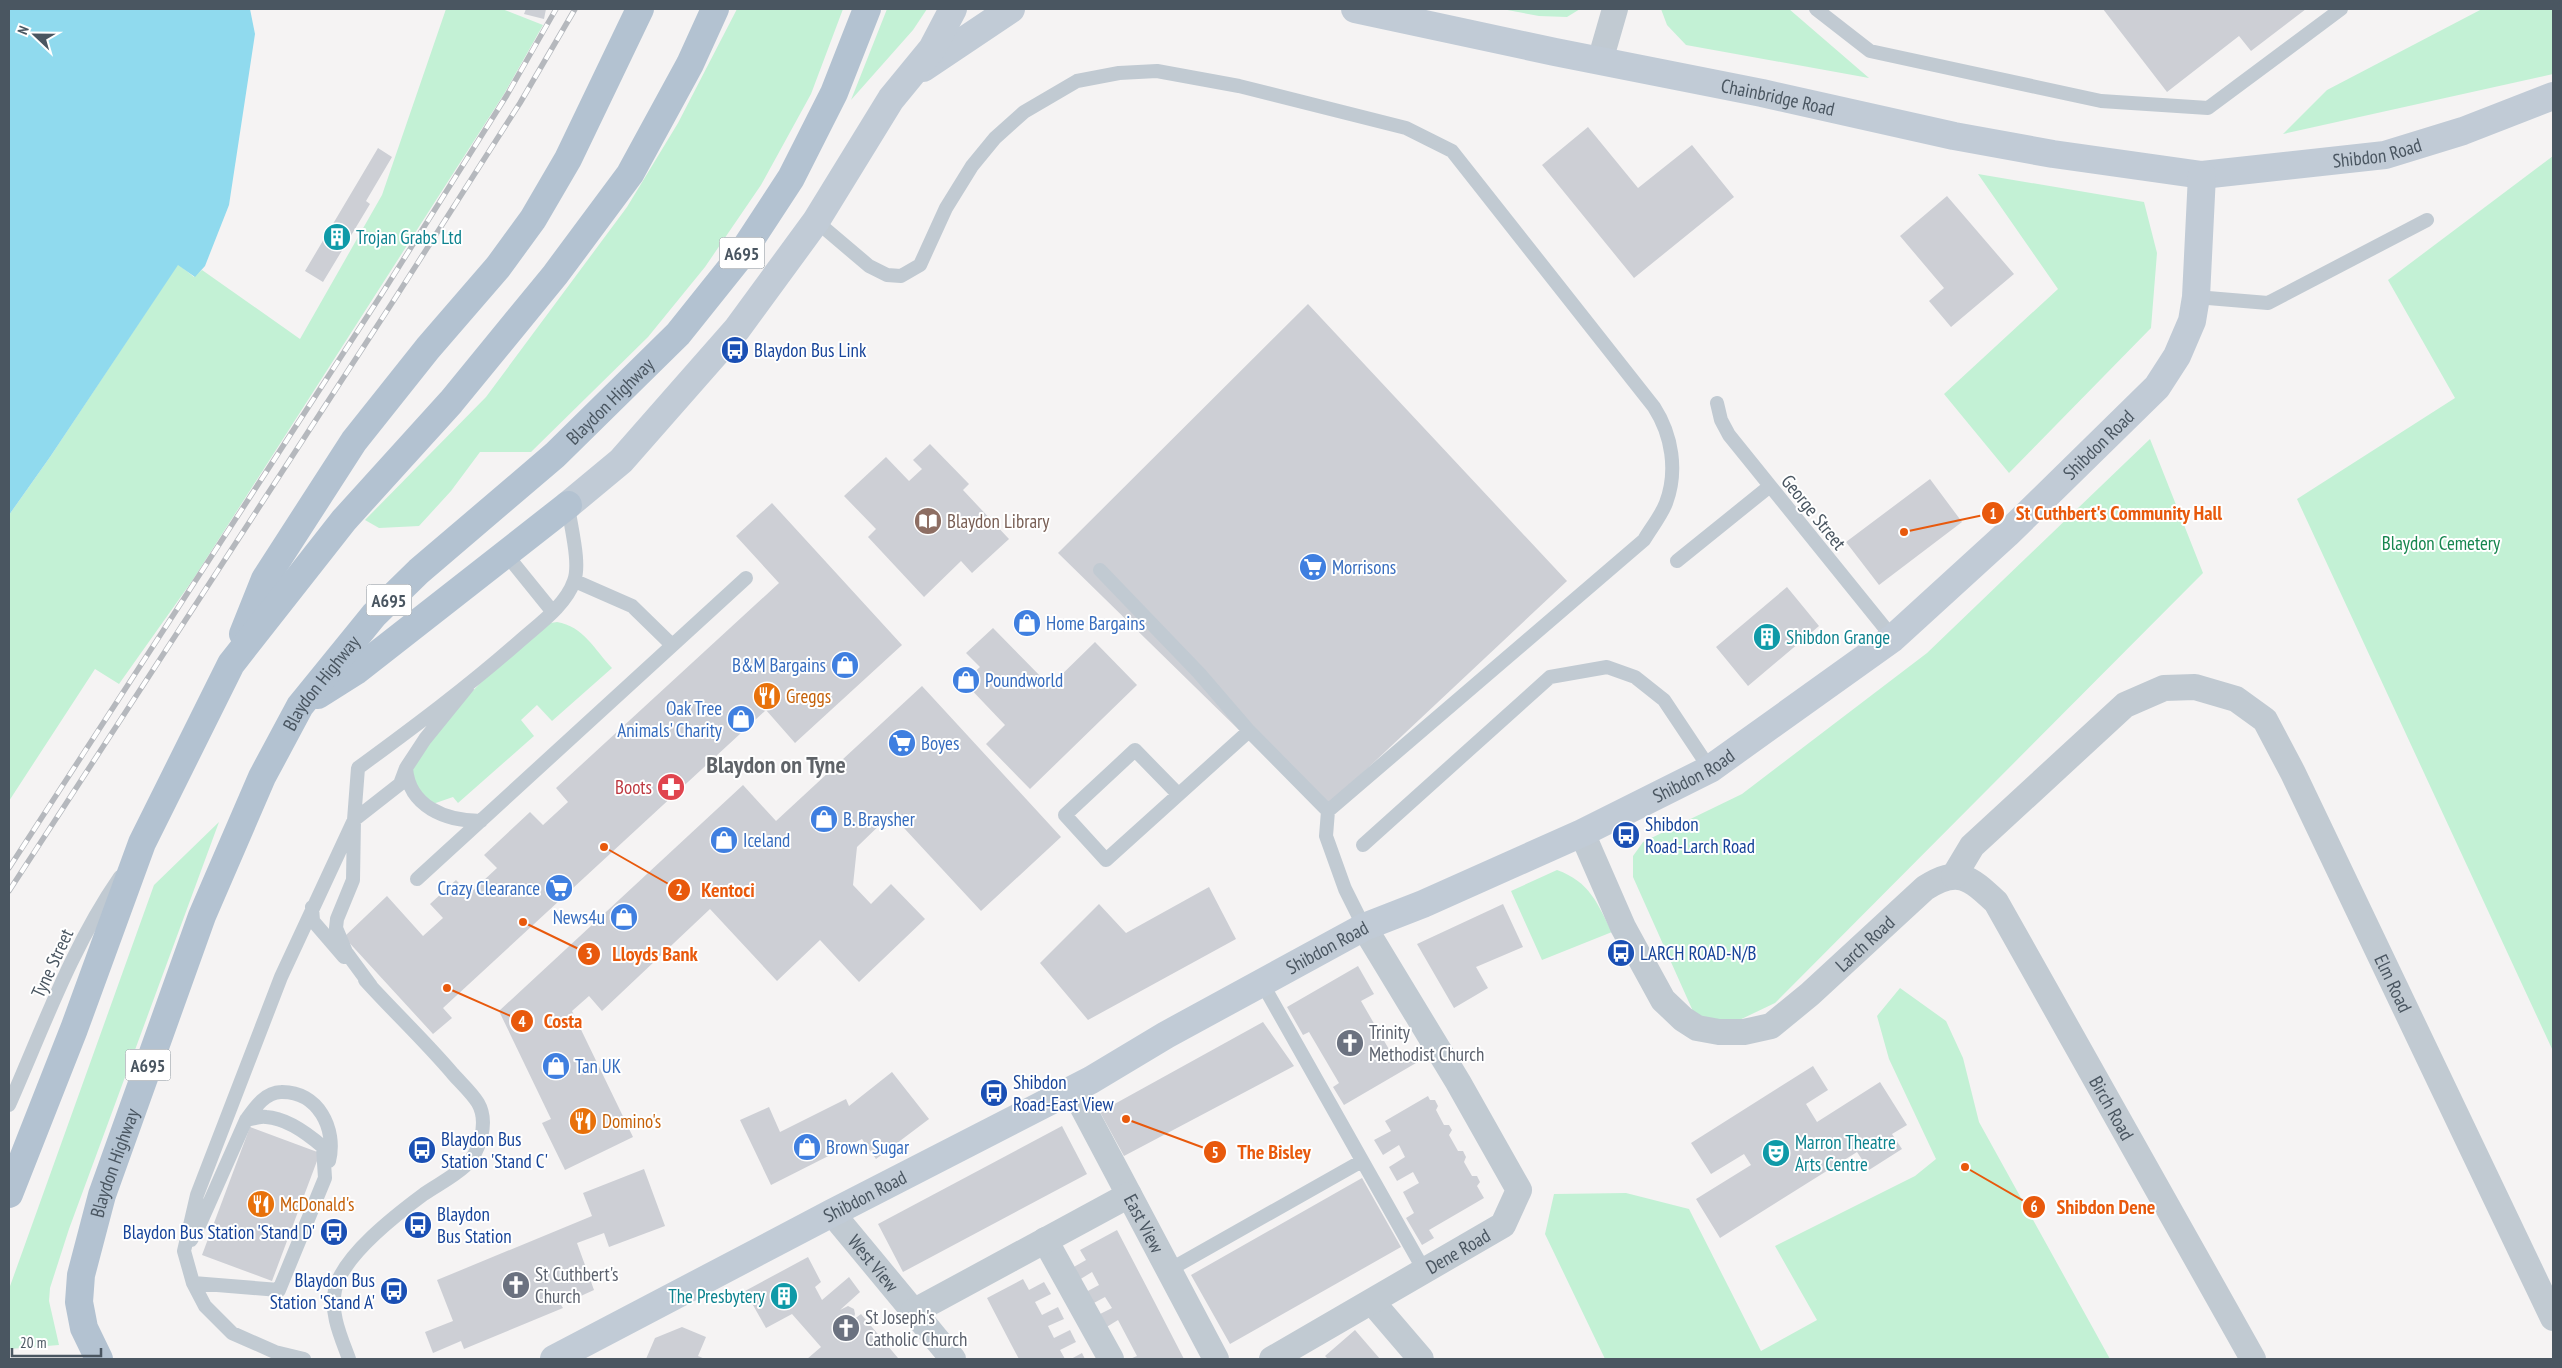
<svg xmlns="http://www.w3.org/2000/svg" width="2562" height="1368" viewBox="0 0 2562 1368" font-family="'PT Sans Narrow',sans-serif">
<rect width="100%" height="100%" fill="#f5f3f3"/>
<path fill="#c3f1d5" d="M446,9H502L543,25L504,94L192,581L119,684L95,669L9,801V515L50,457L178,264L194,277L202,270L300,339L382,195Z
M737,9H843L811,94L761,185L705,267L648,337L531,452H480L451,491L419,526L379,528L365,520L486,397L627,207L678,123Z
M887,9H927L913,30L851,100Z
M1502,9H1580L1567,17L1539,16Z
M1661,9H1789L1869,78L1686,45L1667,25Z
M2482,9H2553V74L2283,134L2327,90Z
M2553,156V1051L2297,499L2455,398L2388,280Z
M1978,174L2144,202L2157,253L2151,328L2009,473L1944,394L2058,289Z
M2150,439L2203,573L1775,1003L1731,1024L1696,1018L1633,877V856L1643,842L1742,794L1927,653Z
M557,622C583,626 595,650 612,668L552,721L537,705L521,720L534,736L458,803L453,797L427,806L407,777L425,739L538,625Z
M219,822L69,1229L50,1288L49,1301L59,1345L9,1349V1289L154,885Z
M1557,870C1590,882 1597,903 1612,932L1542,960L1511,891Z
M1900,988L1946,1021L1963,1058L1979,1122L2110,1359H1605L1545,1234L1554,1194L1626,1193L1689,1209L1761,1351L1817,1320L1775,1246L1915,1176L1936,1159L1889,1059L1877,1016Z"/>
<path fill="#90daee" d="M9,9H250L255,34L229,205L205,266L195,277L178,265L50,457L9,515Z"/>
<path fill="#cdcfd5" d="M526,9H546L544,19L524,14Z
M2103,9H2306L2251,51L2239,36L2167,92Z
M1588,127L1638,188L1692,145L1734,197L1634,278L1542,165Z
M378,148L392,157L366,201L370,204L323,282L305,271Z
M1947,196L2014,274L1951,327L1929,301L1944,288L1900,236Z
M1308,304L1567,581L1322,811L1058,553Z
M930,444L969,484L963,490L1009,539L972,573L961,561L924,597L868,537L876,529L844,496L886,457L909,481L922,469L913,460Z
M1930,479L1962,522L1879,585L1846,542Z
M772,503L902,645L795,743L766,710L443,1008L452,1018L433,1034L344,937L387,896L423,936L443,918L430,904L456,880L469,894L497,868L484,855L530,812L543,825L568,802L556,788L779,583L736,536Z
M1787,587L1819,626L1748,686L1716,647Z
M993,628L1050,686L1095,642L1137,685L1030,789L986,744L1005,725L964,682L980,667L966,653Z
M922,686L1061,837L981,911L891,814L857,847L853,885L871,904L891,884L925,919L859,982L820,940L777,981L710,909L602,1011L589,996L572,1011L633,1137L565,1170L542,1123L551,1119L499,1011L743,785L776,821Z
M1209,887L1236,939L1088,1020L1040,963L1099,904L1126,933Z
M1503,904L1523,947L1476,967L1488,988L1454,1008L1417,944Z
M1358,966L1374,994L1361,1001L1394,1058L1408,1050L1416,1063L1344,1105L1333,1087L1339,1083L1309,1032L1303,1035L1287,1007Z
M1263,1022L1294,1066L1124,1156L1100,1112Z
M1813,1066L1828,1090L1806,1104L1817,1122L1880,1082L1907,1125L1892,1134L1902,1149L1869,1170L1857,1152L1720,1238L1696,1199L1751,1165L1744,1154L1711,1174L1691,1143Z
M892,1072L929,1119L876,1159L862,1139L771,1185L740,1120L769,1107L780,1132L846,1099L849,1106Z
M1428,1096L1430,1100H1435L1438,1106L1436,1110L1444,1125H1449L1452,1130L1449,1135L1458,1151H1463L1466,1157L1464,1162L1472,1176H1477L1480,1182L1477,1186L1484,1198L1429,1230L1434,1238L1422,1245L1406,1218L1414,1213L1403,1192L1419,1183L1413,1172L1397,1181L1389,1167L1405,1157L1399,1145L1383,1155L1374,1140L1391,1131L1385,1121Z
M1062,1126L1087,1174L903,1272L878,1224Z
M250,1127L320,1153L272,1281L202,1255Z
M644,1169L665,1226L609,1247L604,1233L577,1243L594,1290L561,1305L563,1308L464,1349L461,1341L433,1353L425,1332L453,1321L437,1280L592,1216L583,1193Z
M1362,1178L1401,1247L1230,1344L1191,1275Z
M1117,1230L1154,1301L1184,1359H1130L1137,1356L1118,1320L1105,1328L1098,1315L1112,1308L1105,1297L1092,1304L1086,1292L1099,1285L1092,1272L1079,1280L1072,1268L1086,1260L1080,1250Z
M808,1257L821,1282L815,1287L822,1300L849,1277L860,1292L840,1310L848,1306L854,1309L855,1314L853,1320L861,1314L898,1358L807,1359L821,1347L792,1314L766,1328L745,1291Z
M1023,1279L1029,1290L1044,1282L1051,1294L1035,1302L1042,1315L1058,1307L1064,1319L1048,1326L1054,1338L1070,1330L1076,1342L1060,1350L1065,1359H1019L1012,1346L987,1298Z
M682,1327L706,1337L698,1356L705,1359H646L655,1338Z
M1355,1330L1380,1359H1328L1325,1356Z
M1082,1353L1085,1359H1071Z"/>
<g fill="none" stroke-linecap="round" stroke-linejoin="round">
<path stroke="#c1cad2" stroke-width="14" d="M1816,9L1870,51L2101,101L2208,108L2341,9
M816,221L869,266L887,275L901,276L920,265L946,208L972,166L995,138L1024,112L1077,81L1119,73L1157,71L1239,86L1406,128L1452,151L1654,407C1672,435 1678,471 1666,503C1661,516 1651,528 1644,540L1328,811
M2196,297L2268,303L2427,220
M1717,403L1721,420L1729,435L1893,638
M505,553L552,611
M1677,561L1770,486
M1100,570L1199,673L1249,731L1328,811L1326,836L1345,889L1364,927
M575,581L632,606L672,645
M406,768C409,807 446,821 481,821
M1178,794L1135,750L1065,815L1106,860L1249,731
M1363,845L1550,677L1607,667L1635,677L1664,700L1710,769
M417,879L746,578
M312,907L313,921L344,957
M1262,983L1425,1272
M371,986L346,952L336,928L337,919L353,880L354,820L358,768C414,727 469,686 521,640C539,624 566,605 574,581C581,563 570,525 568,505
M9,1105C43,1028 72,946 120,877
M246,1120C254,1109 265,1092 281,1092C318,1091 337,1129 329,1161
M191,1240L199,1226L246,1120C252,1119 260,1116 266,1117C287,1118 308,1134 323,1147L325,1178L279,1290L193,1283
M1169,1270L1362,1161
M304,1359L275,1352L232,1333L205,1306L193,1283L184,1251L197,1195L281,977L354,820L400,784L406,768L425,739L468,686
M349,1359C341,1337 330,1314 335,1290C342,1256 397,1214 424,1194C437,1185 453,1177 465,1166C480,1152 489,1122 478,1103C472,1093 461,1083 453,1074C425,1041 394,1012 365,980"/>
<g stroke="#c1cad2" stroke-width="26">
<path d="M1600,61L1615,9"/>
<path id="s1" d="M1582,833L1623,927L1663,1000L1683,1019L1697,1028L1719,1032H1744L1771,1026L1810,994L1925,888C1958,867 1969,877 1996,902L2253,1359"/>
<path id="s2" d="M1954,876L1972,846L2125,705L2164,688L2195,687L2236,699L2265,720L2293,773L2553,1318"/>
<path id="s3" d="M1073,1089L1216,1359"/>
<path id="s4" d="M832,1213L953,1359"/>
<path d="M1045,1240L1111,1359"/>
<path d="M1373,1303L1421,1359"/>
<path d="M913,1312L1129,1195"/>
<path id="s5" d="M1272,1359L1503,1225L1519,1190L1458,1082L1364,927"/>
</g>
<g stroke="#c1cbd6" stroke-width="28">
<path id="s6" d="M1355,9L1555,52L1762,93L1954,136L2053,154L2202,175L2385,155L2463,131L2553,96"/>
<path d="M923,68L1011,9"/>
<path d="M568,505L621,461L737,329L816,221L891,99L932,49L953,9"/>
<path id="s7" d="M554,1359L832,1213L1091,1080L1166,1035L1364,927L1423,904L1582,833L1710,769L1893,638L2007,534L2157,387L2177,356L2192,321L2196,297L2202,175"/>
</g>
<g stroke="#b3c2d1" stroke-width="28">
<path d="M243,634L265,579L354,441L428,348L498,267L533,219L568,159L640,9"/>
<path d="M318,695L356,671L568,505"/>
<path d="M9,1194L74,1029L142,843L231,664L344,520L451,402L555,275L630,174L690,64L715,9"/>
<path id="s8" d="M99,1359L84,1328L79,1302L81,1275L102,1195L202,916L262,777L300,706L374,615L419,571L555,455L678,334L738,259L791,178L834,93L867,9"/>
</g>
<defs>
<path id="rail" d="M9,868L383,292L507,95L556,9
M9,891L394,300L520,103L575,9"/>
</defs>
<use href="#rail" stroke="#b5b8bd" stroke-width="5.5"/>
<use href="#rail" stroke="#fff" stroke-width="4" stroke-dasharray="11" stroke-linecap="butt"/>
</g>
<defs>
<symbol id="building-disc" viewBox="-11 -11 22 22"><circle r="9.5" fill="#0f9aa8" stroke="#fff"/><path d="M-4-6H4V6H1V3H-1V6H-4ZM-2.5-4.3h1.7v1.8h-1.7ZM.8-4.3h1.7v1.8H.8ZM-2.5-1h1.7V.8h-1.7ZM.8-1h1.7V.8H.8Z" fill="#fff"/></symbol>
<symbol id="bus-disc" viewBox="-11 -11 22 22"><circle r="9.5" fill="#1a4fb4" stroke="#fff"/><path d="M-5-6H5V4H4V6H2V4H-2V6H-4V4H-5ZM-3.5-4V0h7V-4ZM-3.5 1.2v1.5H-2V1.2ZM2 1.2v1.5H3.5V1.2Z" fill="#fff"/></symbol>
<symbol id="library-disc" viewBox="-11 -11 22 22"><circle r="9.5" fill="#8d6e63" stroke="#fff"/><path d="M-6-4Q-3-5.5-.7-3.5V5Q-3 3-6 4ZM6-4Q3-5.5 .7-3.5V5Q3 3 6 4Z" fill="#fff"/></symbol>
<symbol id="supermarket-disc" viewBox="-11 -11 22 22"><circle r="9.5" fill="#3f7fe0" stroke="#fff"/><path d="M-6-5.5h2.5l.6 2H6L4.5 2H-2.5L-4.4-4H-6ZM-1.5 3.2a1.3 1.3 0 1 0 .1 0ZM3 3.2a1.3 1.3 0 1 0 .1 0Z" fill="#fff"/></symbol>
<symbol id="shop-disc" viewBox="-11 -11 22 22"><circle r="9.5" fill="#3f7fe0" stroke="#fff"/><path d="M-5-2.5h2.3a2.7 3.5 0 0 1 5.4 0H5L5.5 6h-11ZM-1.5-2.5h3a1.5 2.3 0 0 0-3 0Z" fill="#fff"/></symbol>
<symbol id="restaurant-disc" viewBox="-11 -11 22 22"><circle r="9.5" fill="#e8710a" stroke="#fff"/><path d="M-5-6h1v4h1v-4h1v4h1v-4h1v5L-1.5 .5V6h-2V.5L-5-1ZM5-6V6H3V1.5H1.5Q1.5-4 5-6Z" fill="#fff"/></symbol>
<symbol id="pharmacy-disc" viewBox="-11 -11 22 22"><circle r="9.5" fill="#e0444e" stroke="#fff"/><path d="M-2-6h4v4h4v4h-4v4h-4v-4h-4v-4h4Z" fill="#fff"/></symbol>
<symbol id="church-disc" viewBox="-11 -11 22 22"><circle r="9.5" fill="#6b7280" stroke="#fff"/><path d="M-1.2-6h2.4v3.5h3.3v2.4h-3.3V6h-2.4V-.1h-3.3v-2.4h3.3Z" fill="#fff"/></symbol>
<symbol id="theatre-disc" viewBox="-11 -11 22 22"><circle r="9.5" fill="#0f9aa8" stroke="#fff"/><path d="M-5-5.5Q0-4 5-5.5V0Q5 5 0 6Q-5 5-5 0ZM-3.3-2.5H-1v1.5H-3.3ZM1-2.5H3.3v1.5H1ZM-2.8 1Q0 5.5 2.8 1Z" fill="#fff"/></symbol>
</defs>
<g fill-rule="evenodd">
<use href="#building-disc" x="321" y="221" width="32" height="32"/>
<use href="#bus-disc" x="719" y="334" width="32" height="32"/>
<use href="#library-disc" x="912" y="505" width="32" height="32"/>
<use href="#supermarket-disc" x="1297" y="551" width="32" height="32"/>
<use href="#shop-disc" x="1011" y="607" width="32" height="32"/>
<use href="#building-disc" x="1751" y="621" width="32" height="32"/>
<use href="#shop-disc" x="829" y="649" width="32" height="32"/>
<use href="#shop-disc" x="950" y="664" width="32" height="32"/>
<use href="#restaurant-disc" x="751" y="680" width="32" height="32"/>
<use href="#shop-disc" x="725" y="703" width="32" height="32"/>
<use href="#supermarket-disc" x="886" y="727" width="32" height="32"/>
<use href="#pharmacy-disc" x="655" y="771" width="32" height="32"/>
<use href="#shop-disc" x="808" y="803" width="32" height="32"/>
<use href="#bus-disc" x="1610" y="819" width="32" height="32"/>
<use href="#shop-disc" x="708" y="824" width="32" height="32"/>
<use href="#supermarket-disc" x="543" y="872" width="32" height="32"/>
<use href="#shop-disc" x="608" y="901" width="32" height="32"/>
<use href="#bus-disc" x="1605" y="937" width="32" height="32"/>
<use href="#church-disc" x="1334" y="1027" width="32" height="32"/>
<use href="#shop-disc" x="540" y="1050" width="32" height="32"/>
<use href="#bus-disc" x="978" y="1077" width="32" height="32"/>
<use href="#restaurant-disc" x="567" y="1105" width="32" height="32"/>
<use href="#shop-disc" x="791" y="1131" width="32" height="32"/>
<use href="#bus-disc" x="406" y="1134" width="32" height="32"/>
<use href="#theatre-disc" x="1760" y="1137" width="32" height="32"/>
<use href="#restaurant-disc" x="245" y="1188" width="32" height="32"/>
<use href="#bus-disc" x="402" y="1209" width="32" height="32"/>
<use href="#bus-disc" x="318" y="1216" width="32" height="32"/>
<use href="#church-disc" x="500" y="1269" width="32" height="32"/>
<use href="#bus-disc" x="378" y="1275" width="32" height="32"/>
<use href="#building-disc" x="768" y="1280" width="32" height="32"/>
<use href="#church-disc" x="830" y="1312" width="32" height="32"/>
</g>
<g text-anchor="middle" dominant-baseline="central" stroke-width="4" stroke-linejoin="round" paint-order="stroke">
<g fill="#fff" stroke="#808990" stroke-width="1">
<rect x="719.5" y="237.5" width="45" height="31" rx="4"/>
<rect x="366.5" y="584.5" width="45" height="31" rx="4"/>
<rect x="125.5" y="1049.5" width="45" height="31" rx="4"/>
</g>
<g font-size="18" font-weight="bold" fill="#4a5661">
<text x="742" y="253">A695</text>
<text x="389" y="600">A695</text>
<text x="148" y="1065">A695</text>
</g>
<g font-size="19" fill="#4a5661" stroke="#fff">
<text stroke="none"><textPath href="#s6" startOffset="432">Chainbridge Road</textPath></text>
<text stroke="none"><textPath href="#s6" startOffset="1040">Shibdon Road</textPath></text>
<text stroke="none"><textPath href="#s8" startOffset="1135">Blaydon Highway</textPath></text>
<text stroke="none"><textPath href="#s7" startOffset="1806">Shibdon Road</textPath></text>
<text transform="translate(1814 512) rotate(51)">George Street</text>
<text stroke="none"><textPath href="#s8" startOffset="730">Blaydon Highway</textPath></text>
<text stroke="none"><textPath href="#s7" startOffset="1281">Shibdon Road</textPath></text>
<text stroke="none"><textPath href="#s1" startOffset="430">Larch Road</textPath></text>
<text stroke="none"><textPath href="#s7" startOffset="876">Shibdon Road</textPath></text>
<text transform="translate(52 963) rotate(-65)">Tyne Street</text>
<text stroke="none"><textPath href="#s2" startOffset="688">Elm Road</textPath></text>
<text stroke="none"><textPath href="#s1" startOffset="830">Birch Road</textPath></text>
<text stroke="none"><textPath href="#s8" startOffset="205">Blaydon Highway</textPath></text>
<text stroke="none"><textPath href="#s7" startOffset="351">Shibdon Road</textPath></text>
<text stroke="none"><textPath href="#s3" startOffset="152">East View</textPath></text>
<text stroke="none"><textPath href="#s5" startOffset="215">Dene Road</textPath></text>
<text stroke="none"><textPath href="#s4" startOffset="65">West View</textPath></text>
</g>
<g font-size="19" fill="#0d838f" stroke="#fff" text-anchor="start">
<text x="356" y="237">Trojan Grabs Ltd</text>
<text x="1786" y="637">Shibdon Grange</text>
<text x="1795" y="1142">Marron Theatre<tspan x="1795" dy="22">Arts Centre</tspan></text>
<text x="765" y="1296" text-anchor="end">The Presbytery</text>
</g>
<g font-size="19" fill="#164399" stroke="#fff" text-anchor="start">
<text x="754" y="350">Blaydon Bus Link</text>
<text x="1645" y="824">Shibdon<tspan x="1645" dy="22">Road-Larch Road</tspan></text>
<text x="1640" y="953">LARCH ROAD-N/B</text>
<text x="1013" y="1082">Shibdon<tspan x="1013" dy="22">Road-East View</tspan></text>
<text x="441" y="1139">Blaydon Bus<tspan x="441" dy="22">Station 'Stand C'</tspan></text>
<text x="437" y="1214">Blaydon<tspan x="437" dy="22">Bus Station</tspan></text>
<text x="315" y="1232" text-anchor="end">Blaydon Bus Station 'Stand D'</text>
<text x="375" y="1280" text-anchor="end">Blaydon Bus<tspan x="375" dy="22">Station 'Stand A'</tspan></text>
</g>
<g font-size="19" fill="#785e54" stroke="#fff" text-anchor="start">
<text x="947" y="521">Blaydon Library</text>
</g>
<g font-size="19" fill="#17864f" stroke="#fff">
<text x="2441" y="543">Blaydon Cemetery</text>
</g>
<g font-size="19" fill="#366cbe" stroke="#fff" text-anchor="start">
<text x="1332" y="567">Morrisons</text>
<text x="1046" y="623">Home Bargains</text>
<text x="826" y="665" text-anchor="end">B&amp;M Bargains</text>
<text x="985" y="680">Poundworld</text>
<text x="722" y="708" text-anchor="end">Oak Tree<tspan x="722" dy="22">Animals' Charity</tspan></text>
<text x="921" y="743">Boyes</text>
<text x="843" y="819">B. Braysher</text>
<text x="743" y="840">Iceland</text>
<text x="540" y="888" text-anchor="end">Crazy Clearance</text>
<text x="605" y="917" text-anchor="end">News4u</text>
<text x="575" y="1066">Tan UK</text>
<text x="826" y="1147">Brown Sugar</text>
</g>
<g font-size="19" fill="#c56008" stroke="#fff" text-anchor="start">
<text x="786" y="696">Greggs</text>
<text x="602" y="1121">Domino's</text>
<text x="280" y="1204">McDonald's</text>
</g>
<g font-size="19" fill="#be3a42" stroke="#fff" text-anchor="end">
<text x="652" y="787">Boots</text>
</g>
<g font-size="19" fill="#5b616d" stroke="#fff" text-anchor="start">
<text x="1369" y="1032">Trinity<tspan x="1369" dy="22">Methodist Church</tspan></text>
<text x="535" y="1274">St Cuthbert's<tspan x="535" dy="22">Church</tspan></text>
<text x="865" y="1317">St Joseph's<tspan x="865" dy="22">Catholic Church</tspan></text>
</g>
<g font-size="24" font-weight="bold" fill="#5f6368" stroke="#fff">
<text x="776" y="764">Blaydon on Tyne</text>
</g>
</g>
<path fill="none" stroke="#e8590c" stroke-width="2" d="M1904 532L1993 513M604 847L679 890M523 922L589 954M447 988L522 1021M1126 1119L1215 1152M1965 1167L2034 1207"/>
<g fill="#e8590c" stroke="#fff" stroke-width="2">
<circle cx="1904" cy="532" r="5"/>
<circle cx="604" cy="847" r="5"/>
<circle cx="523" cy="922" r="5"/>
<circle cx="447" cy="988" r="5"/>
<circle cx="1126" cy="1119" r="5"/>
<circle cx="1965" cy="1167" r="5"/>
<circle cx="1993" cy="513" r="12"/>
<circle cx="679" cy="890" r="12"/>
<circle cx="589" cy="954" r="12"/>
<circle cx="522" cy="1021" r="12"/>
<circle cx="1215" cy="1152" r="12"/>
<circle cx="2034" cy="1207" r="12"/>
</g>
<g font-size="15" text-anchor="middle" font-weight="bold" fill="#fff">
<text x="1993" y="519">1</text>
<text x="679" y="895">2</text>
<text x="589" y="959">3</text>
<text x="522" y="1027">4</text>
<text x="1215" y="1158">5</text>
<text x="2034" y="1212">6</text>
</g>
<g font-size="20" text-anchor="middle" font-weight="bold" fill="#e8590c" stroke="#fff" stroke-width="4" stroke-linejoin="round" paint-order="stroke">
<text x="2119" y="520">St Cuthbert's Community Hall</text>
<text x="728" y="897">Kentoci</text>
<text x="655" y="961">Lloyds Bank</text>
<text x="563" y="1028">Costa</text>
<text x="1274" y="1159">The Bisley</text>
<text x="2106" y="1214">Shibdon Dene</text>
</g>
<rect width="2562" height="1368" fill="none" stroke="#4a5661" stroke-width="20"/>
<g transform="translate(35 35) rotate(292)" stroke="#ffffff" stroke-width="4" paint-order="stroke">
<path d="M0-4L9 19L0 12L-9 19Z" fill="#4a5661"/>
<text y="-8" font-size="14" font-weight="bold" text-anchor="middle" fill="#4a5661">N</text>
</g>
<path d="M12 1348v8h89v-8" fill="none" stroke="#4a5661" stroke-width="2.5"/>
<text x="20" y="1348" font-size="15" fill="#4a5661" stroke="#ffffff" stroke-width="4" paint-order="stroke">20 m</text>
</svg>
